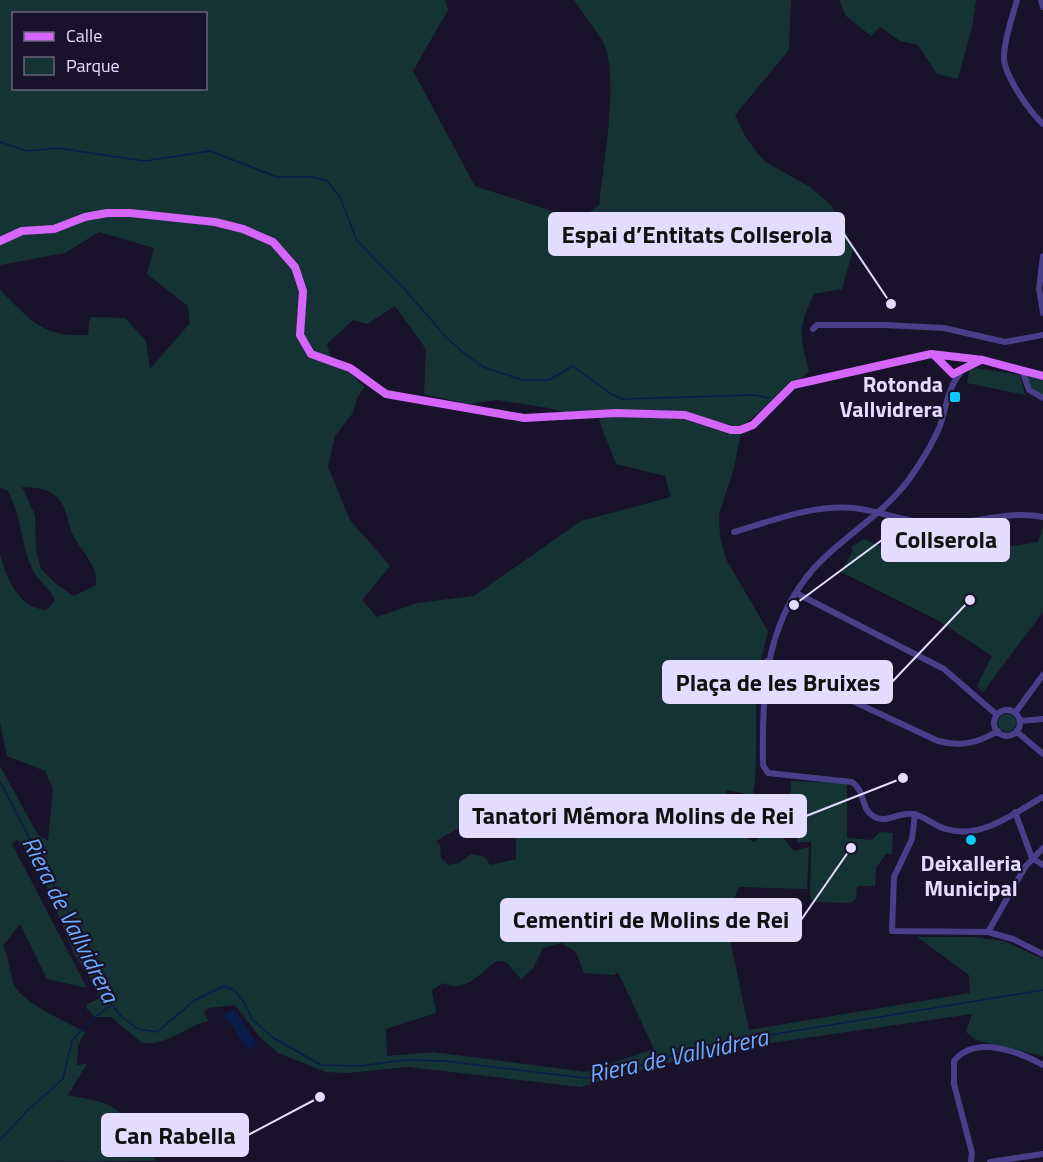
<svg xmlns="http://www.w3.org/2000/svg" width="1043" height="1162" viewBox="0 0 1043 1162" font-family="'Titillium Web',sans-serif">
<rect width="100%" height="100%" fill="#19122b"/>
<path fill="#153335" fill-rule="evenodd" d="M0,0H445L448,10L413,71L475,186L579,220L599,205C603,166 620,75 603,42C595,28 583,14 574,0H791L789,50L735,115L746,138L764,161L810,187L831,205L844,227L853,250L842,289L814,294C797,330 800,335 809,372L742,426L734,468L719,514L720,537L726,559L768,631C763,650 759,667 757,687C754,723 759,759 753,795L726,790L743,836L754,842L765,832L766,806L778,795L779,834L794,851L809,847L807,889L739,887L726,920L749,1030L970,993L969,975L917,937H972L1004,941L1043,959V1056L976,1040L966,1032L972,1014L736,1048L682,1059L580,1087L408,1067L347,1073L326,1072L278,1053L259,1036L235,1005L208,1008L204,1012L208,1021C184,1027 168,1046 142,1043L111,1017H95L87,1009V1004L98,999C99,982 83,970 75,955C59,923 44,863 17,840L12,844L87,988L47,979L20,924L3,946C9,958 9,969 13,982C19,1002 67,1022 85,1032L78,1046L77,1065L87,1064L68,1095C79,1098 93,1099 104,1103C127,1113 149,1138 156,1161L0,1162V766L38,835L48,841L53,789L45,771L7,756L0,723V555C7,578 18,608 46,610L55,601C52,590 39,582 33,571C20,544 23,518 7,490L0,488V290C31,320 42,338 88,335L90,317L125,318L146,341L150,369L190,323L188,306L147,274L154,248L99,232L65,253L0,265ZM14,14H206V88H14ZM395,306L426,349L424,394L468,404L497,400L549,408L566,413L598,411L600,423L616,464L665,476L671,497L581,521L474,596L417,603L377,617L362,600L390,566L350,520L328,467L335,436L352,414L358,396L365,387L330,355L327,344L353,320L367,324ZM22,487C34,488 43,487 53,494C68,504 66,521 73,535C81,552 98,564 96,585L74,596L56,584L41,569L36,549L35,515ZM491,808L516,839V859L490,865L485,857L471,854L459,863L449,865L441,858L440,845L436,841L475,819L480,812ZM561,943L576,952L584,973L614,975L618,972L654,1049L586,1072L433,1052L387,1056L386,1029L436,1013L432,990L443,983C466,994 479,973 497,961L506,962L521,979L533,969L543,948Z
M839,0H976L973,23L958,79L937,74L918,45L900,41L880,27L871,36L846,16Z
M970,367L1020,375L1025,395L967,383Z
M1027,375L1043,380V395L1029,389L1026,383Z
M1043,527V612L983,692L977,686L992,656L939,621L841,572L853,551L851,547L864,539L900,554L924,555L962,554L1038,542Z
M998 723a9 9 0 1 1 18 0a9 9 0 1 1-18 0Z
M791,781L847,783V838L872,840L880,832L893,833L892,854H886L876,868L875,886H857L856,899L851,903L814,902L810,898L811,842H797V825L789,824Z"/>
<path fill="#0c1c49" d="M235,1009L258,1045L247,1050L232,1025L221,1015Z"/>
<g fill="none" stroke-linecap="round" stroke-linejoin="round">
<path stroke="#0c1c49" stroke-width="1.5" d="M0,142L27,151L57,148L145,161L210,151L277,177H312L327,181L340,197L357,241L402,286L445,336L465,354L483,367L523,380H549L573,366L611,394L623,399L755,395L769,398
M0,781L94,963L112,1005L122,1017L138,1029L157,1032L195,1000L224,986L234,990L244,1002L252,1019L272,1037L321,1065L360,1066L405,1060L445,1061L585,1078L610,1075L674,1055L745,1039L1043,990
M0,1140L28,1110L63,1079L72,1041L91,1020L112,1005"/>
<path stroke="#493e89" stroke-width="6" d="M1017,0C1012,18 1005,37 1004,55C1002,73 1030,112 1043,124
M1041,0L1043,7
M1043,256L1039,289L1043,313
M813,329L817,325H885L944,328L1005,342L1043,335
M1022,370L1029,390L1043,398
M961,372C948,387 946,408 940,426C932,445 922,461 910,478C886,511 853,530 824,558C765,614 762,689 763,765L768,773L852,782C865,790 861,809 873,816C887,825 898,811 913,814C925,816 934,826 946,829C981,840 1014,813 1043,797
M734,532C772,521 813,504 854,508C885,512 910,524 944,524C976,523 1012,510 1043,517
M796,593L944,669L997,715
M767,661L938,741C961,747 978,743 998,731
M994 723a13 13 0 1 1 26 0a13 13 0 1 1-26 0Z
M1015,713L1043,675
M1020,721L1043,719
M1017,732L1043,754
M1015,812L1032,858L1043,865
M915,814L912,839L894,877L892,931L988,932L1013,939L1043,954
M988,932L1025,867L1043,848
M971,1162L972,1153L954,1084V1061C975,1035 1018,1051 1043,1065
M990,1162L1043,1154"/>
<path stroke="#d466fc" stroke-width="8" d="M0,241L22,231L54,229L85,217L107,213H130L215,222L243,229L273,242L295,267L303,291L300,335L311,354L350,368L386,394L524,418L616,413L685,415L731,430H740L753,425L793,385L931,354L983,360L1043,376
M934,355L953,374L981,360"/>
</g>
<g fill="#0dc8fa" stroke="#19122b" stroke-width="2">
<rect x="949" y="391" width="12" height="12" rx="3"/>
<circle cx="971" cy="840" r="6"/>
</g>
<g text-anchor="middle" dominant-baseline="central" stroke-width="4.5" stroke-linejoin="round" paint-order="stroke">
<g font-size="22" font-weight="bold" fill="#e4dcfe" stroke="#19122b" text-anchor="end">
<text x="943" y="384">Rotonda<tspan x="943" dy="25">Vallvidrera</tspan></text>
<text x="971" y="863" text-anchor="middle">Deixalleria<tspan x="971" dy="25">Municipal</tspan></text>
</g>
<g font-size="24" font-style="italic" fill="#6daafc" stroke="#19122b">
<text transform="translate(71 919) rotate(63)">Riera de Vallvidrera</text>
<text transform="translate(678 1055) rotate(-12)">Riera de Vallvidrera</text>
</g>
</g>
<path fill="none" stroke="#e4dcfe" stroke-width="2" d="M891 304L844 234M794 605L882 540M970 600L892 682M903 778L806 816M851 848L801 920M320 1097L248 1135"/>
<g fill="#e4dcfe" stroke="#19122b" stroke-width="2">
<circle cx="891" cy="304" r="6"/>
<circle cx="794" cy="605" r="6"/>
<circle cx="970" cy="600" r="6"/>
<circle cx="903" cy="778" r="6"/>
<circle cx="851" cy="848" r="6"/>
<circle cx="320" cy="1097" r="6"/>
</g>
<g fill="#e4dcfe" stroke="#e4dcfe" stroke-width="2">
<rect x="549" y="213" width="295" height="42" rx="6"/>
<rect x="882" y="519" width="127" height="42" rx="6"/>
<rect x="663" y="661" width="229" height="42" rx="6"/>
<rect x="460" y="795" width="346" height="42" rx="6"/>
<rect x="501" y="899" width="300" height="42" rx="6"/>
<rect x="102" y="1114" width="146" height="42" rx="6"/>
</g>
<g font-size="24" text-anchor="middle" font-weight="bold" fill="#111">
<text x="697" y="243">Espai d’Entitats Collserola</text>
<text x="946" y="548">Collserola</text>
<text x="778" y="691">Plaça de les Bruixes</text>
<text x="633" y="824">Tanatori Mémora Molins de Rei</text>
<text x="651" y="928">Cementiri de Molins de Rei</text>
<text x="175" y="1144">Can Rabella</text>
</g>
<rect x="12" y="12" width="195" height="78" fill="#19122b" stroke="#6a637f" stroke-width="1.5"/>
<rect x="24" y="32" width="30" height="9" fill="#d466fc" stroke="#6a637f" stroke-width="1.5"/>
<text x="66" y="42" font-size="18" fill="#e4dcfe">Calle</text>
<rect x="24" y="57" width="30" height="18" fill="#153335" stroke="#6a637f" stroke-width="1.5"/>
<text x="66" y="72" font-size="18" fill="#e4dcfe">Parque</text>
</svg>
